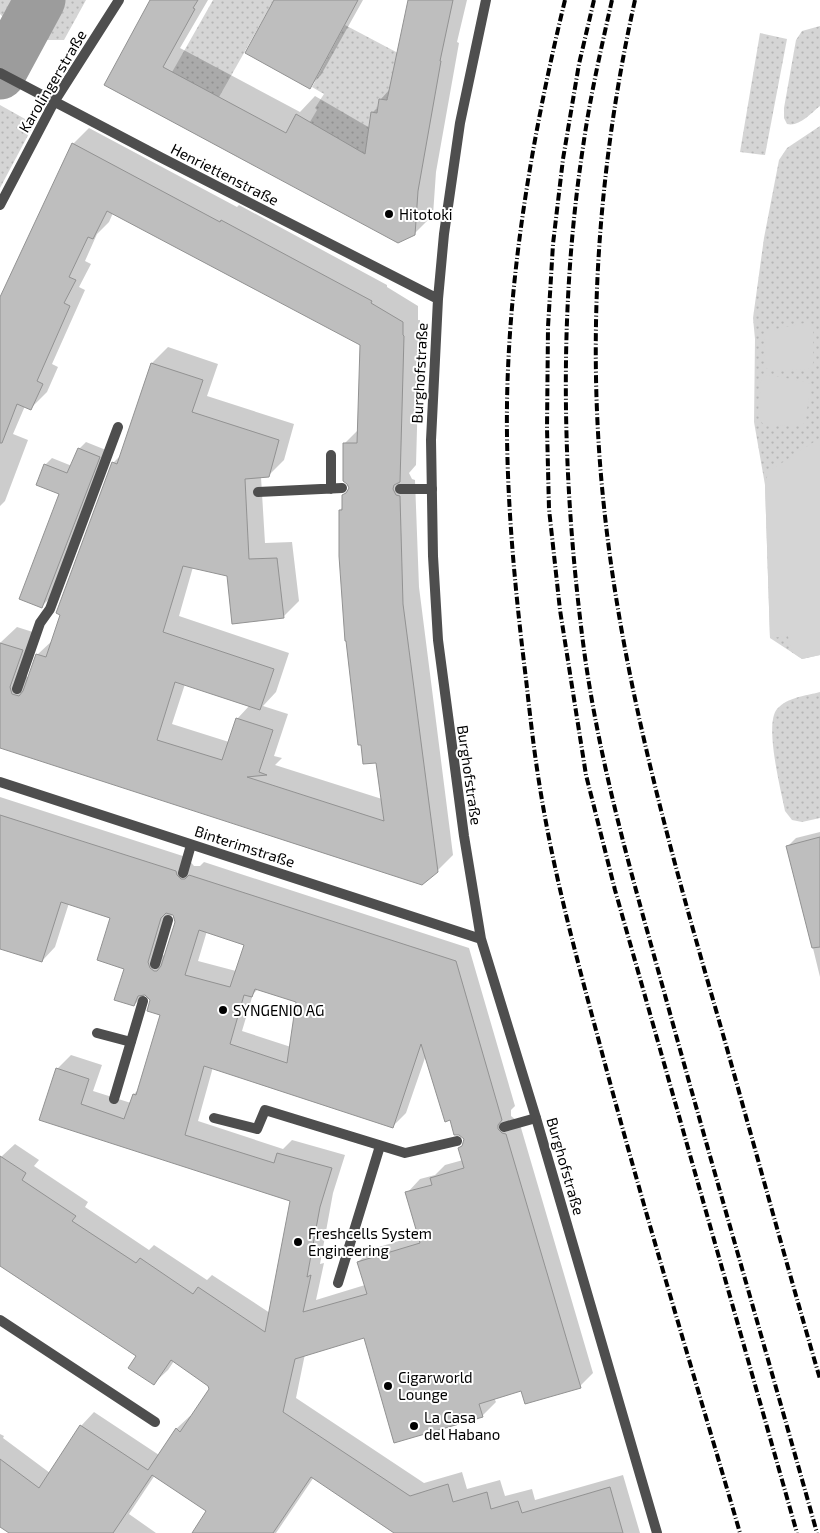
<svg xmlns="http://www.w3.org/2000/svg" width="820" height="1533" viewBox="0 0 820 1533" font-family="'Exo 2',sans-serif">
<defs>
<pattern id="green-dots" width="8" height="8" patternUnits="userSpaceOnUse" patternTransform="scale(1.25)"><rect width="8" height="8" fill="#d5d5d5"/><path d="M2 2h.1M6 6h.1" fill="none" stroke="#b5b5b5" stroke-width="1.8" stroke-linecap="round"/></pattern>
</defs>
<rect width="100%" height="100%" fill="#fff"/>
<path fill="url(#green-dots)" d="M0,0H86L64,40H38L7,21L0,14Z
M213,0H274L219,97L171,74Z
M345,25L398,53L387,100L379,99L377,113L371,112L369,129L375,130L373,170L344,142L334,136L307,127L317,110L315,108L324,94L312,87Z
M820,26V106C810,114 799,127 787,124L784,118V108L796,40L802,31Z
M760,33L787,39L765,155L740,152Z
M0,105L34,124L0,188Z
M820,126V655L802,659L770,638L765,485L754,422L755,339L753,318L764,238L779,160L787,148Z
M820,692V818L802,822L792,820L785,811C781,790 764,725 777,709C788,697 805,696 820,692Z"/>
<path fill="#d5d5d5" d="M805,323L811,325L813,328V363L812,367L808,369L770,371L764,366L765,336L771,330Z
M769,375L807,382L811,385L805,422L803,424L769,426C763,426 760,421 758,415L761,382L762,378Z
M820,438V655L802,659L792,652L788,636L770,638L765,485L768,473L771,470Z"/>
<path fill="#0003" fill-rule="evenodd" d="M152,0H208L180,48L300,112L315,96L370,128L372,113L379,106L381,99L390,89L409,0H467L457,42L459,43L436,172L433,215L414,234L105,84Z
M276,0H363L321,75L309,87Z
M89,128L237,207L239,205L387,285V287L418,306V320H420L416,465L409,473L412,479L415,480L419,587L453,855L437,871L0,747V643L17,627L39,634L26,670L27,677L29,678L37,655L54,639L113,463L122,454L152,363L168,347L218,364L207,396L294,424L284,460L268,476L261,477L265,543L292,542L299,601L283,617L228,575L193,567L179,616L289,653L276,692L263,706L288,714L274,756L282,758L275,765L382,799L340,510L343,507V495L350,489L344,444L359,429L361,344L113,213L109,222L97,234L85,261L91,264L79,287L85,290L52,364L58,367L47,392L31,408L25,406L13,434L28,440L5,501L0,506V300L73,144ZM185,684L250,705L237,719L229,742L172,724Z
M86,442L106,450L49,599L42,606L61,494L45,465L52,458L72,466L79,449Z
M0,797L189,858L190,861L194,866H200L204,862L469,948L515,1106L511,1110V1116L516,1120L519,1121L593,1373L580,1386L522,1389L494,1398L496,1402L482,1416L364,1337L305,1354L296,1398L424,1483L462,1472L467,1489L500,1480L505,1496L532,1489L535,1500L623,1475L640,1533H396L314,1477L276,1533H208V1511L155,1475L129,1514L156,1533H11L0,1526V1434L4,1436L3,1438L50,1473L81,1426L94,1412L159,1455L176,1429L190,1416L192,1417L210,1389L209,1386L174,1361L168,1370L154,1383L138,1356L0,1264L1,1157L15,1144L39,1160L34,1166L88,1202L85,1207L149,1250L154,1245L207,1280L212,1275L270,1313L291,1200L41,1119L57,1069L71,1055L102,1065L93,1091L131,1103L134,1094L139,1089L162,1014L146,993L134,1005L112,917L69,903L55,947L42,961L0,947ZM173,912L176,922L166,957L163,955L161,948ZM207,931L245,944L236,971L198,961ZM258,989L298,1001L291,1047L242,1031L253,994ZM426,1055L465,1139L464,1144L459,1148L463,1160L445,1165L435,1175L420,1179L407,1193L419,1235L372,1249L358,1262L365,1285L316,1300L324,1263L320,1264L333,1193L345,1155L292,1140L283,1149L198,1121L213,1067L393,1126L406,1113Z
M820,832V977L788,846L796,838Z"/>
<g fill="none" stroke-linecap="round" stroke-linejoin="round">
<path stroke="#9c9c9c" stroke-width="51" d="M0,74L40,0"/>
</g>
<path fill="#bebebe" stroke="#929292" fill-rule="evenodd" d="M150,0H198L193,8L195,9L163,67L286,133L296,114L365,154L371,112L377,113L379,99L387,100L408,0H453L440,61H441L418,191L415,235L398,243L104,85Z
M274,0H358L310,89L245,53Z
M72,143L220,222L221,220L372,301L371,303L403,322V335L404,336L400,482L394,485L393,489L396,495L400,496L403,604L438,872L422,885L0,748V643L23,650L10,687L12,694L19,696L23,691L36,654L46,657L60,615L56,613L112,462L117,464L151,363L203,380L192,412L279,440L269,477L245,479L249,559L277,558L284,618L232,624L227,576L183,566L163,632L274,669L260,710L175,682L157,740L222,760L236,718L273,730L259,772L267,775L247,777L384,821L376,763L363,764L361,745H358L346,641H345L339,556V510H342V495L346,493L349,488L347,484L343,481V443H357L360,345L107,211L93,239L88,237L69,277L76,280L64,303L70,306L37,381L43,384L31,410L17,404L2,443H0V297Z
M78,448L100,457L42,608L19,599L59,494L36,485L44,464L67,473Z
M0,815L176,871L177,875L181,879H185L189,875L456,961L502,1120L498,1125V1129L502,1133L506,1134L581,1388L525,1404L521,1391L479,1404L483,1417L394,1443L364,1338L295,1359L283,1412L410,1496L448,1484L453,1502L487,1492L491,1509L518,1501L522,1513L610,1487L623,1533H394L311,1477L273,1533H192L206,1511L152,1475L113,1533H9L0,1527V1459L39,1488L80,1425L148,1470L176,1428L180,1432L209,1389L208,1386L171,1360L154,1385L128,1368L136,1356L0,1266V1156L26,1173L22,1180L76,1216L72,1221L136,1263L140,1258L193,1294L198,1287L265,1332L290,1201L39,1120L56,1068L89,1079L81,1104L124,1119L133,1094L136,1095L160,1015L147,1011L150,1000L145,995L138,996L134,1006L114,1000L124,969L97,960L110,918L61,902L42,962L0,949ZM166,913L173,915L175,922L161,966L157,971H154L150,968L148,962L161,918ZM199,930L244,945L230,987L185,975ZM255,989L296,1002L287,1063L230,1044L244,995L252,997ZM421,1044L445,1122L450,1120L454,1135H459L464,1139L462,1146L458,1148L464,1168L430,1178L432,1185L405,1192L420,1243L357,1262L367,1294L303,1312L311,1275L307,1277L320,1207L332,1168L277,1153L274,1163L185,1135L204,1066L393,1128Z
M820,837V947L812,948L786,846Z"/>
<g fill="none" stroke-linecap="round" stroke-linejoin="round">
<path stroke="#4e4e4e" stroke-width="10" d="M331,455V489
M400,489H432
M258,492L342,488
M17,689L40,623L50,609L118,427
M183,873L191,845
M155,964L168,920
M97,1033L131,1042
M114,1099L143,1001
M214,1118L257,1129L265,1110L405,1153L457,1141
M504,1127L536,1118
M338,1283L380,1146
M0,1320L155,1422"/>
<path stroke="#4e4e4e" stroke-width="10" d="M486,0L460,123L444,234L438,299L431,440L433,556L438,640L464,836L481,939L536,1118L657,1533
M0,73L160,157L438,299
M0,205L54,102L119,0
M0,782L481,939"/>
<path stroke="#000" stroke-width="4" stroke-dasharray="8 2.5 1 2.5" stroke-linecap="butt" d="M565,0C531,140 505,292 507,436C508,517 516,598 526,679C530,715 534,752 540,788C554,876 578,963 601,1049C644,1211 693,1372 740,1533
M594,0L579,64L563,159L553,244L548,327L547,428L549,509L560,610L586,775L615,890L797,1533
M612,0C601,49 590,97 583,147C558,313 562,483 584,650C601,775 638,896 671,1017C719,1190 769,1361 817,1533
M635,0C598,166 586,338 604,507C623,688 674,864 724,1038C756,1152 787,1266 820,1379"/>
</g>
<g fill="#000" stroke="#fff" stroke-width="2">
<circle cx="389" cy="214" r="5"/>
<circle cx="223" cy="1010" r="5"/>
<circle cx="298" cy="1242" r="5"/>
<circle cx="388" cy="1386" r="5"/>
<circle cx="414" cy="1426" r="5"/>
</g>
<g text-anchor="middle" dominant-baseline="central" stroke-width="4" stroke-linejoin="round" paint-order="stroke">
<g font-size="15" fill="#000" stroke="#fff">
<text transform="translate(52 81) rotate(-59)">Karolingerstraße</text>
<text transform="translate(225 174) rotate(27)">Henriettenstraße</text>
<text transform="translate(419 373) rotate(-87)">Burghofstraße</text>
<text transform="translate(470 775) rotate(82)">Burghofstraße</text>
<text transform="translate(245 846) rotate(18)">Binterimstraße</text>
<text transform="translate(566 1166) rotate(74)">Burghofstraße</text>
</g>
<g font-size="15" fill="#000" stroke="#fff" text-anchor="start">
<text x="399" y="214">Hitotoki</text>
<text x="233" y="1010">SYNGENIO AG</text>
<text x="308" y="1233">Freshcells System<tspan x="308" dy="17">Engineering</tspan></text>
<text x="398" y="1377">Cigarworld<tspan x="398" dy="17">Lounge</tspan></text>
<text x="424" y="1417">La Casa<tspan x="424" dy="17">del Habano</tspan></text>
</g>
</g>
</svg>
